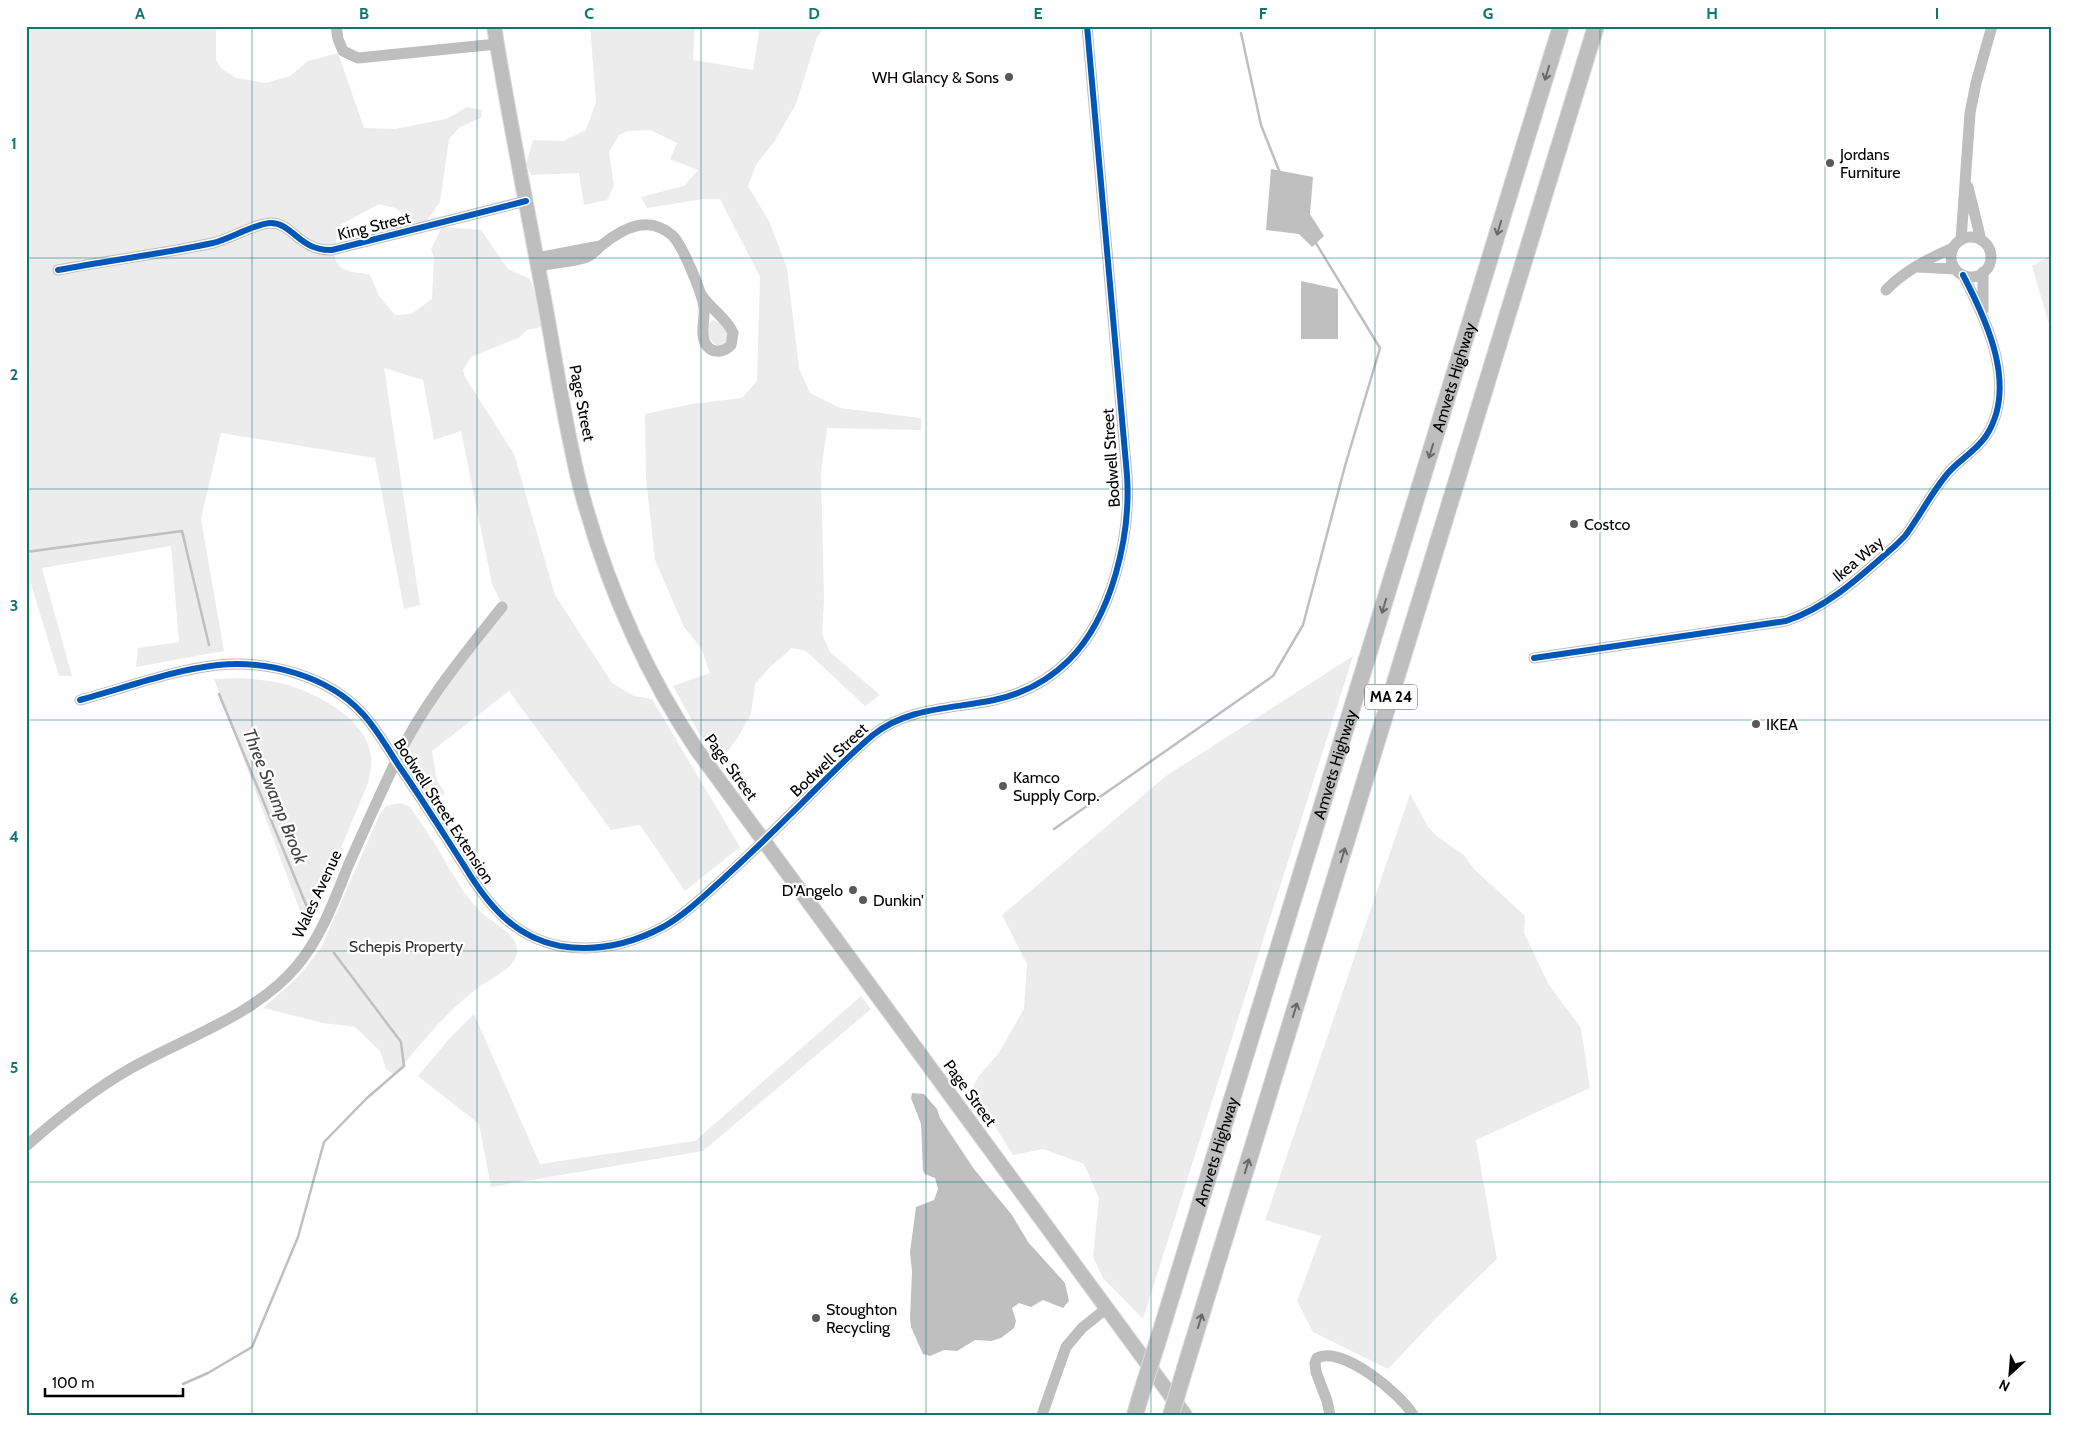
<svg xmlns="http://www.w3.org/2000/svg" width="2077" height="1441" viewBox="0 0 2077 1441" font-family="Cabin,sans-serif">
<rect width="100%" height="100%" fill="#fff"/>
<path fill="#ececec" d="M26,26H216V60L221,68L236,78L266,83L290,76L308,61L338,53L364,128L395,129L446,119L467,107L482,110L481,118L460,127L449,139L440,202L426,222L419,225L395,208L379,204L342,224C337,239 326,261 346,270C353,273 363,273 370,275L379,296L395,315L411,314L432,299L434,257L431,249L442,227L481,230L508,269L530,279C536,295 538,310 542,327L527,330L520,337L471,357L463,370L465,377L514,454L555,595L612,683L634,696L652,699L740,847L685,891L640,825L611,830L509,691L432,751L437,781L445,793L439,798L423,791L409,745L500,601L492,584L461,431L434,440L423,380L384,368L420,605L404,609L375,458L221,433L201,519L224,651L136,667L138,648L179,642L171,546L42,568L72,676H59L31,584L26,583Z
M590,26H695L693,60L753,70L760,26H825L817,37L796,104L774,142L756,165L748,186L769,221L787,268L799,368L810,393L840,408L921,418V430L827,428L821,472L824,600L822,634L830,652L880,695L865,706L806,651L792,648L770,667L755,684L751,714L738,737L721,760L699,733L673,686L710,673L701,648L684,627L655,560L646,478L645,414L692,404L742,398L757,381L760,277L720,199H703L647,208L641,197L684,186L698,170L670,159L677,143L650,130L628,131L619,135L609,152L614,186L607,200L584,205L579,173L531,175L526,164L533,140L563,141L586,130L596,102Z
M2051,255V331L2032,266Z
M712,320L720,323L728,334L727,342L719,346C708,343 704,329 712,320Z
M1353,656L1143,1319L1103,1278L1093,1257L1099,1198L1084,1164L1043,1149L1013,1155L972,1090L978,1077L998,1054L1024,1009L1027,964L1002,915L1166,776Z
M241,678C253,679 264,680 276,682C310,689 367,717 371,756C372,765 370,774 368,783L307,930L214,679Z
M1410,794L1428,827L1438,837L1464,855L1474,869L1525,916L1524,933L1549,985L1581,1028L1590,1088L1476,1140L1497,1259L1442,1312L1388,1369L1313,1332L1297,1301L1321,1236L1265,1220Z
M400,803L409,806L413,811C423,826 433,840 442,856C454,876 464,895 481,912C492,923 519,934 517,952C515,969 491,978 479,987C446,1012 421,1043 395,1075L386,1069L380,1051L355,1027L323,1023L263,1008L299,976L321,948L380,814L386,806Z
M861,996L871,1009L703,1151L491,1187L479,1124L418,1076L449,1039L474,1014L540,1164L695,1141Z"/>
<path fill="#bfbfbf" d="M1271,169L1313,177L1310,214L1324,236L1312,247L1299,234L1266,230Z
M1301,281L1338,289V339H1301Z
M912,1093L924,1094L937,1109L940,1118L974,1169L1012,1215L1028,1242L1065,1283L1069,1301L1063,1308L1043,1300L1031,1307L1019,1303L1012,1308L1016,1321L1014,1328L1001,1338L991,1341L975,1340L957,1351L944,1350L930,1356L923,1354L911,1327L910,1318L912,1272L910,1252L916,1207L934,1200L938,1189L935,1178L925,1174L923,1171L921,1124L911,1098Z"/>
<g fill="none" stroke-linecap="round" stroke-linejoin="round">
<path stroke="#bfbfbf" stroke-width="2.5" d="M1241,33L1261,125L1280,173
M26,552L182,531L209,645
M219,694L307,907
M1054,829L1273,676L1303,625L1345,466L1380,348L1314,240
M183,1384L208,1373L252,1347L298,1237L324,1142L367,1098L404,1066L401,1042L334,953"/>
<defs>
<path id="major" d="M494,26C508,114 526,201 542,288C555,355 564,424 581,490C606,583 644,671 697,750L1185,1415"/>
<g id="highway">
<path id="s1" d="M1160,1334L1561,26"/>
<path d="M1185,1368L1596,26"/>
<path d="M1135,1415L1139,1401"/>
</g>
</defs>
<use href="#major" stroke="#dbdbdb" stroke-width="16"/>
<use href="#highway" stroke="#dbdbdb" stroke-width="18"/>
<path stroke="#bebebe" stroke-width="11" d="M336,26L338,39L343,51L358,58L497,44
M1968,187L1981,240
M1951 257a20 20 0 1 1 40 0a20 20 0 1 1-40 0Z
M1961,240L1970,113L1976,83L1992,26
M537,258L600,246
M538,266C554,263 572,262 587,257C593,254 597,249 602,245C623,228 649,214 673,236C683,247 703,294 704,309C705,320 700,332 705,343C711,354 723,353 731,345L733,333C727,318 710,309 701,294
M1918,267L1955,269
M58,270C110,260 162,254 213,243C230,239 256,223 271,223C293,223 299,251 332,250L526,201
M1886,290C1904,271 1929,258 1953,248
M1983,310V272
M1534,658L1786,621C1829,607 1863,574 1896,545L1905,536C1920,516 1931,493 1948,473C1959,460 1976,451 1986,436C2018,387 1987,321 1963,275
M80,700C125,688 172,670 218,665C268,660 328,676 362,713C377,729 387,748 399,766C422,799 443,833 465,867C488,905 514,937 560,946C596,952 631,944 663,927C686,914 705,895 724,878C750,854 776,829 801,804C824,781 848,756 873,735C908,707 952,709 994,700C1022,694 1048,681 1069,660C1112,617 1131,536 1127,475L1087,26
M26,1146C59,1117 94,1089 133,1067C187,1037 255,1015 296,967C321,938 334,901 348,866C363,832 379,797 395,763C422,705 462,657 502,607
M1042,1415L1066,1347L1082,1328L1107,1308
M1330,1415L1327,1401L1316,1372L1315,1363L1317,1358C1342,1345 1401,1394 1413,1415"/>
<use href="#major" stroke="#bebebe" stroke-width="14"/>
<use href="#highway" stroke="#bebebe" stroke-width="16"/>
<defs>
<path id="highway-bridge" d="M1139,1401L1160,1334
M1171,1415L1185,1368"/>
</defs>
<use href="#highway-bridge" stroke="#dbdbdb" stroke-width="18" stroke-linecap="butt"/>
<use href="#highway-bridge" stroke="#bebebe" stroke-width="16"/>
<defs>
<path id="cycleway" d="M58,270C110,260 162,254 213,243C230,239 256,223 271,223C293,223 299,251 332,250L526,201
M1534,658L1786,621C1829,607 1863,574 1896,545L1905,536C1920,516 1931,493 1948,473C1959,460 1976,451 1986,436C2018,387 1987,321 1963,275
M80,700C125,688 172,670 218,665C268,660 328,676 362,713C377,729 387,748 399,766C422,799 443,833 465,867C488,905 514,937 560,946C596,952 631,944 663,927C686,914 705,895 724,878C750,854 776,829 801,804C824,781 848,756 873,735C908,707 952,709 994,700C1022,694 1048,681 1069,660C1112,617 1131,536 1127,475L1087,26"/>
</defs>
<use href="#cycleway" stroke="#fff" stroke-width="9"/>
<use href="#cycleway" stroke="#0057b8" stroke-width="6"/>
</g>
<defs><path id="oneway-shaft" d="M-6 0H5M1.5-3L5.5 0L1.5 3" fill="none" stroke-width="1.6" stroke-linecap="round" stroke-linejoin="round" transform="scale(1.25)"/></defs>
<g stroke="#686868">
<use href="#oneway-shaft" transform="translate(1547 73) rotate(107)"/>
<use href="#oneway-shaft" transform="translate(1499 228) rotate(107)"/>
<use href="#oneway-shaft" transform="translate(1431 451) rotate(107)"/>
<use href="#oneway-shaft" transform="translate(1384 606) rotate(107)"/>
<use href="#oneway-shaft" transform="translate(1343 855) rotate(-73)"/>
<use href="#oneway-shaft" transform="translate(1295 1010) rotate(-73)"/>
<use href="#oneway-shaft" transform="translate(1247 1166) rotate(-73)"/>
<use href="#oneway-shaft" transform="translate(1200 1321) rotate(-73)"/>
</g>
<path fill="none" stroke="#0f766e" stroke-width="1" stroke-opacity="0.55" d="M252,26V1415M477,26V1415M701,26V1415M926,26V1415M1151,26V1415M1375,26V1415M1600,26V1415M1825,26V1415M26,258H2051M26,489H2051M26,720H2051M26,951H2051M26,1182H2051"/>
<g fill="#595959" stroke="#fff" stroke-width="2">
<circle cx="1009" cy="77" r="5"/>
<circle cx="1830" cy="163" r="5"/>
<circle cx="1574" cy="524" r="5"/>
<circle cx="1756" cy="724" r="5"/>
<circle cx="1003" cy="786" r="5"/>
<circle cx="853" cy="890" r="5"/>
<circle cx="863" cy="900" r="5"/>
<circle cx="816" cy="1318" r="5"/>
</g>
<g text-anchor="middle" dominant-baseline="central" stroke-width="4.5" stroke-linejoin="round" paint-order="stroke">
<rect fill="#fff" stroke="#4c4c4c" stroke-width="1" x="1365" y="684.5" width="52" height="25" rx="4"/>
<g font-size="15" font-weight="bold" fill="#000">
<text x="1391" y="697">MA 24</text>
</g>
<g font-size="16" fill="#000" stroke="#fff" text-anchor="start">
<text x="999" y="77" text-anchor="end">WH Glancy &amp; Sons</text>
<text x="1840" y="154">Jordans<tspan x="1840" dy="18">Furniture</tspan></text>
<text x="1584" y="524">Costco</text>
<text x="1766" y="724">IKEA</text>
<text x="1013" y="777">Kamco<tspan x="1013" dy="18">Supply Corp.</tspan></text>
<text x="843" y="890" text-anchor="end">D'Angelo</text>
<text x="873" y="900">Dunkin'</text>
<text x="826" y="1309">Stoughton<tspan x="826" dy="18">Recycling</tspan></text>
</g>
<g font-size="16" fill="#000" stroke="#fff">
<text transform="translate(374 226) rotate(-14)">King Street</text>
<text stroke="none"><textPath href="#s1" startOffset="1001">Amvets Highway</textPath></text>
<text transform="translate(582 403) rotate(79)">Page Street</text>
<text transform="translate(1111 458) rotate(-94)">Bodwell Street</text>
<text transform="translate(1858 559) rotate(-40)">Ikea Way</text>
<text transform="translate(829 760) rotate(-43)">Bodwell Street</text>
<text stroke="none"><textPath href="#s1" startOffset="596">Amvets Highway</textPath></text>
<text transform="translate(731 767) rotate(54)">Page Street</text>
<text transform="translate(444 811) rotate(57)">Bodwell Street Extension</text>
<text transform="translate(317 894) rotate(-65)">Wales Avenue</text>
<text transform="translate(970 1093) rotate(54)">Page Street</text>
<text stroke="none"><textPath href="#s1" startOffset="191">Amvets Highway</textPath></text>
</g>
<g font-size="16" fill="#333" stroke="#fff">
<text x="406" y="946">Schepis Property</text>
</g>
<g font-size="18" font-style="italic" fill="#444" stroke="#fff">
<text transform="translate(275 796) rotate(68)">Three Swamp Brook</text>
</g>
</g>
<rect width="2077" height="1441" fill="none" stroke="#ffffff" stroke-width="55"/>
<g transform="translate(2010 1374) rotate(206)" stroke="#ffffff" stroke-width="4" paint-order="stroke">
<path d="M0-4L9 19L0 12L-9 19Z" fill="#000000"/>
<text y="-8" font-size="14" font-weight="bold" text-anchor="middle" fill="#000000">N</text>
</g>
<path d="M45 1388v8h138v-8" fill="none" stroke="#000000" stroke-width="2.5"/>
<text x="52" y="1388" font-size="15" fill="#000000" stroke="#ffffff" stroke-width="4" paint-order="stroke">100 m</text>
<rect x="28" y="28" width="2022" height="1386" fill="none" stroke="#0f766e" stroke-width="2"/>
<g font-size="16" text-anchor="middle" font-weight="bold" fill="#0f766e">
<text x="140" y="19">A</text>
<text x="364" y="19">B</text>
<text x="589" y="19">C</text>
<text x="814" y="19">D</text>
<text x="1038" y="19">E</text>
<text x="1263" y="19">F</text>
<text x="1488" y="19">G</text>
<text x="1712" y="19">H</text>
<text x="1937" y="19">I</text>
<text x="14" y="149">1</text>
<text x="14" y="380">2</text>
<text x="14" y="611">3</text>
<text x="14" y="842">4</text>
<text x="14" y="1073">5</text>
<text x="14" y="1304">6</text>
</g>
</svg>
